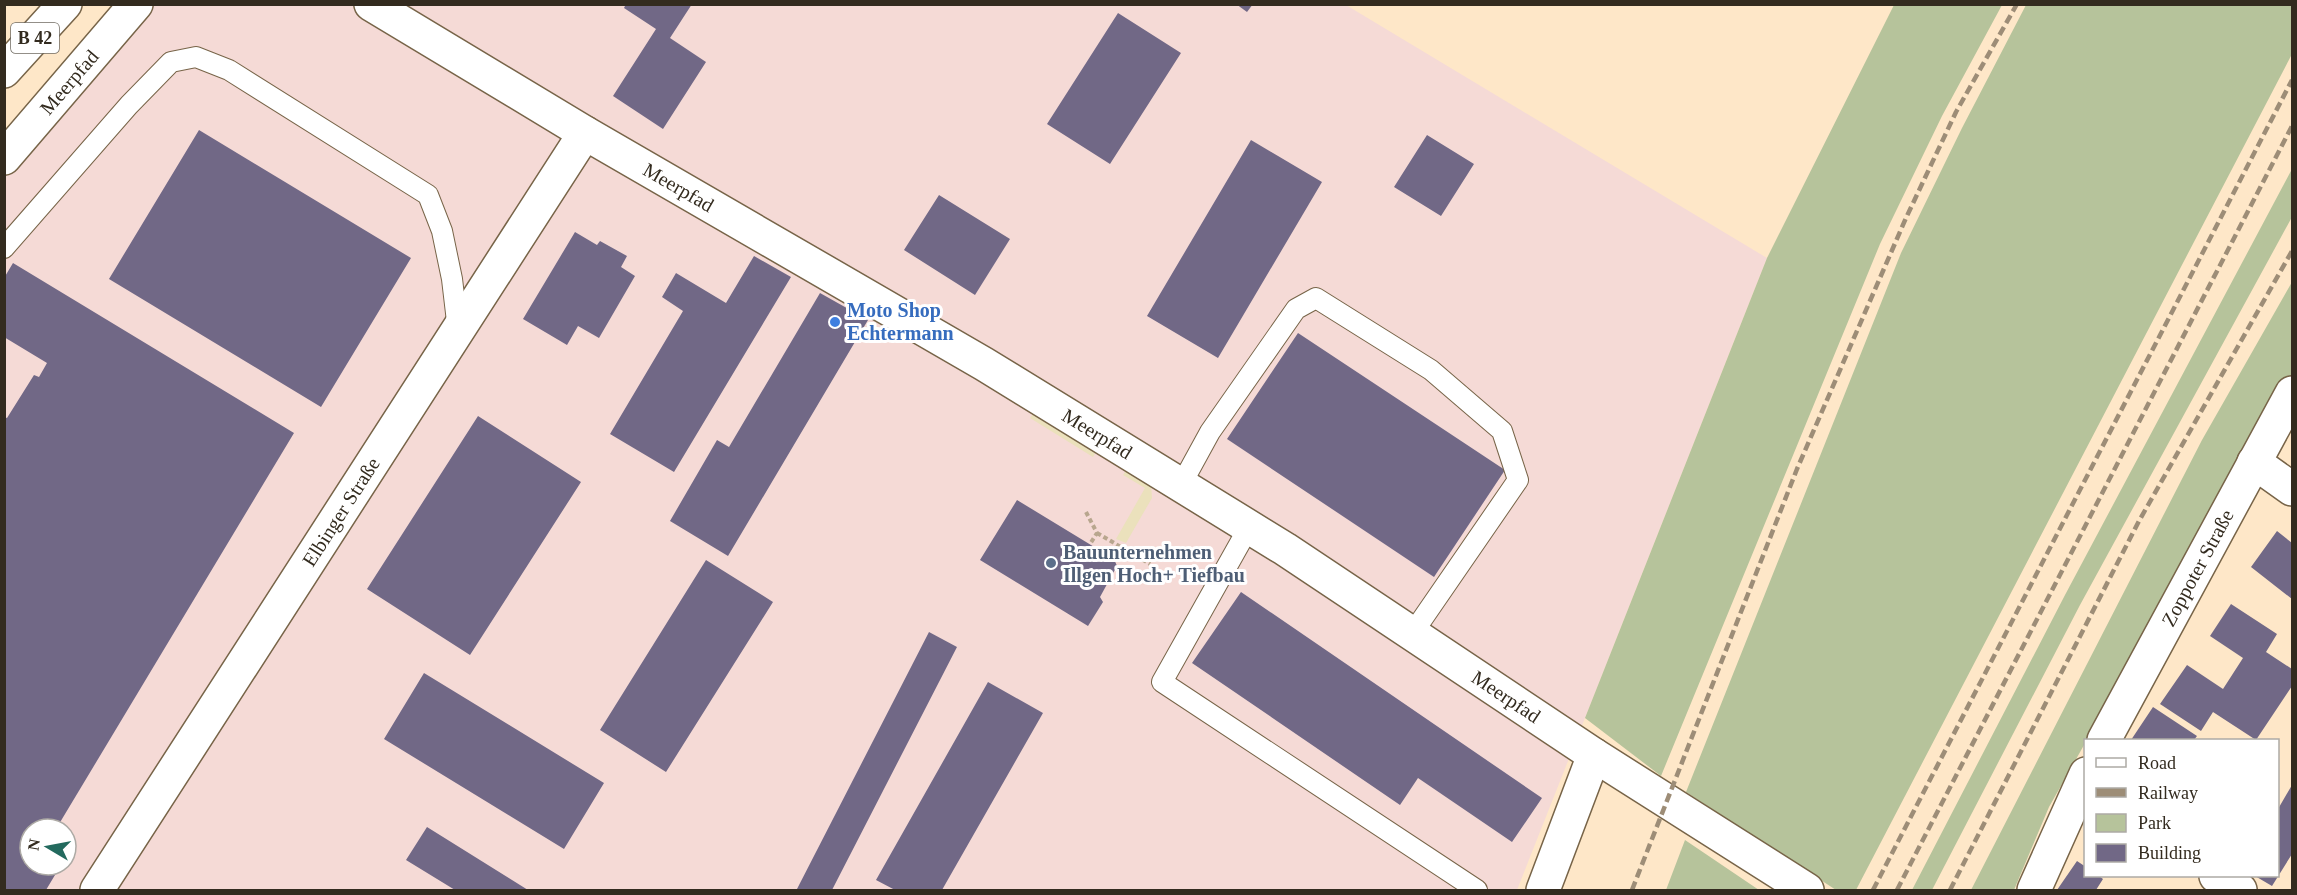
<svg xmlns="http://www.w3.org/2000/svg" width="2297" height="895" viewBox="0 0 2297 895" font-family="'Times New Roman',serif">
<rect width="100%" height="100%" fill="#fee7c8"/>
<path fill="#f5dad6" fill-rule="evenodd" d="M120,5H1346L1767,258L1517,890H5V135ZM30,829H66V865H30Z"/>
<path fill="#b6c39b" d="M1894,5H2002L1942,116L1880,244L1661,776L1585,718L1767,258Z
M2026,5H2292V54L1856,890H1836L1686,792L1901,253L1962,128Z
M2292,169V217L2080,605L1932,890H1912L2065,595Z
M2292,282V377L2049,807L2014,890H1971L2202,440Z
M1685,840L1759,890H1666Z"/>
<path fill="#ebe1bc" d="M1035,411L1097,450L1093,457L1030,418Z
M1127,469L1151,484L1152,498L1126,543L1116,539L1145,488L1123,475Z"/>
<path fill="#716886" d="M626,4H692L670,38L706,62L663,129L613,96L656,29L624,8Z
M1236,4H1253L1247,12Z
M1118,13L1181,53L1110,164L1047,124Z
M199,130L411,258L321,407L109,279Z
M1427,135L1474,164L1441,216L1394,187Z
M1251,140L1322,182L1218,358L1147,316Z
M939,195L1010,239L975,295L904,250Z
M575,232L597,245L600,241L627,256L621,267L635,276L599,338L578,326L567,345L523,319Z
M754,256L791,277L674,472L610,434L683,311L662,297L676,273L726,303Z
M13,263L294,433L56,829H30V865H61L46,890H4V417L7,418L34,375L39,377L47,363L4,337V278Z
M820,293L868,320L728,556L670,521L717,440L729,447Z
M1298,333L1505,470L1434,577L1227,439Z
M478,416L581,482L470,655L367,589Z
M1017,500L1114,559L1117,566L1100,597L1103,602L1088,626L980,560Z
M2277,531L2292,543V599L2251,567Z
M706,560L773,602L666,772L600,730Z
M1241,592L1542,798L1512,842L1418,778L1400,805L1192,663Z
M2231,604L2277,634L2266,652L2292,669V686L2256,740L2213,712L2201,731L2160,704L2187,665L2223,689L2243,658L2210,636Z
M929,632L957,647L832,890H801L797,889Z
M424,673L604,783L564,849L384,739Z
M988,682L1043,713L942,890H895L876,880Z
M2153,707L2197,736L2194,740H2131Z
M2292,785V854L2272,886L2255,876H2278V809Z
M427,827L528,890H455L406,860Z
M2077,861L2086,867V876H2099L2103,879L2096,890H2057Z"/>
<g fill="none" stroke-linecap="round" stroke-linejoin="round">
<defs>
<path id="service" d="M4,248L129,105L171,62L196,57L229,70L428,195L442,231L452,279L458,330
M1181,485L1210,432L1296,309L1316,298L1431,370L1502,431L1518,480L1412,634
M1249,527L1162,682L1477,890"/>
<g id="minor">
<path id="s1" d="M371,4L585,133L984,364L1285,549L1594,755L1807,890"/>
<path id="s2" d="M4,158L136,4"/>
<path d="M2254,462L2292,489"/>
<path id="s3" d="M2104,740L2292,393"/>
<path d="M2216,876L2240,890"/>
<path id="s4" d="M97,890L585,133"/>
<path d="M1543,890L1594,755"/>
<path d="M2034,890L2086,774"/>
</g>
<path id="trunk" d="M4,71L65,4"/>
</defs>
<use href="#service" stroke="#776448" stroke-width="22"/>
<use href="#minor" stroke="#776448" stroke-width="36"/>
<use href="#trunk" stroke="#776448" stroke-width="36"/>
<path stroke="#b8a68e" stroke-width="4" stroke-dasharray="4.5 3" stroke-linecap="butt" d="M1086,512L1097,533L1090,544
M1097,533L1150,564"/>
<use href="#service" stroke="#fff" stroke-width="20"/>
<use href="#minor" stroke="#fff" stroke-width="33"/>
<use href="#trunk" stroke="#fff" stroke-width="33"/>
<path stroke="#9d8d77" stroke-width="4.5" stroke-dasharray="9 4.5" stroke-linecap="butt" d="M1632,890L1797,469L1906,218L1956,112L2017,4
M1873,890L2292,80
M1897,890L2292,126
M1950,890L2139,521L2292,251"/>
</g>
<circle fill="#3f7fe0" stroke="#fff" stroke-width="2" cx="835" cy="322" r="6"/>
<circle fill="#5c6f8a" stroke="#fff" stroke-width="2" cx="1051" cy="563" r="6"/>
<g text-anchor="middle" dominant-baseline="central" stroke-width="6" stroke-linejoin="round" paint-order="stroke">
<rect fill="#fff" stroke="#706b62" stroke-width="1.5" x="11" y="23" width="48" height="30" rx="4.5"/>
<g font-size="18" font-weight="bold" fill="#332b1f">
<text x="35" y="38">B 42</text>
</g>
<g font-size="20" fill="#332b1f" stroke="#fff">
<text stroke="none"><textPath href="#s2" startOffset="100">Meerpfad</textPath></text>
<text stroke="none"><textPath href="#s1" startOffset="358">Meerpfad</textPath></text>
<text stroke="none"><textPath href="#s1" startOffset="844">Meerpfad</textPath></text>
<text stroke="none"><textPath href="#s4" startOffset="450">Elbinger Straße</textPath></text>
<text stroke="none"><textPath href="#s3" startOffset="196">Zoppoter Straße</textPath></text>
<text stroke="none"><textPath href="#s1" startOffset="1330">Meerpfad</textPath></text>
</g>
<g font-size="20" font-weight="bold" fill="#366cbe" stroke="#fff" text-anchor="start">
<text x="847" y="310">Moto Shop<tspan x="847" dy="23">Echtermann</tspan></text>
</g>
<g font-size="20" font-weight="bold" fill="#4e5e75" stroke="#fff" text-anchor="start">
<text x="1063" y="552">Bauunternehmen<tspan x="1063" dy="23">Illgen Hoch+ Tiefbau</tspan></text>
</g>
</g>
<rect width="2297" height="895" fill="none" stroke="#332b1f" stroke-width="12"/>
<rect x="2084" y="739" width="195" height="138" fill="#ffffff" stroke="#adaaa5" stroke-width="1.5"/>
<rect x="2096" y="758" width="30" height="9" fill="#ffffff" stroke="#adaaa5" stroke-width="1.5"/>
<text x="2138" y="769" font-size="18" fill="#332b1f">Road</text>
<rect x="2096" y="788" width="30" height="9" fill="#9d8d77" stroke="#adaaa5" stroke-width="1.5"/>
<text x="2138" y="799" font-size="18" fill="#332b1f">Railway</text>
<rect x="2096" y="814" width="30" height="18" fill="#b6c39b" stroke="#adaaa5" stroke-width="1.5"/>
<text x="2138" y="829" font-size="18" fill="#332b1f">Park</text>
<rect x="2096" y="844" width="30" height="18" fill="#716886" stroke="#adaaa5" stroke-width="1.5"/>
<text x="2138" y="859" font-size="18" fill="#332b1f">Building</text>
<g transform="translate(48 847) rotate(280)"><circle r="28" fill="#ffffff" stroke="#adaaa5" stroke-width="1.5"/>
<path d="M0-4.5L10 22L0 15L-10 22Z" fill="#236a5e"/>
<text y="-9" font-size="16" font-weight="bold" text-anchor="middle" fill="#332b1f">N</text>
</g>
</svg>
